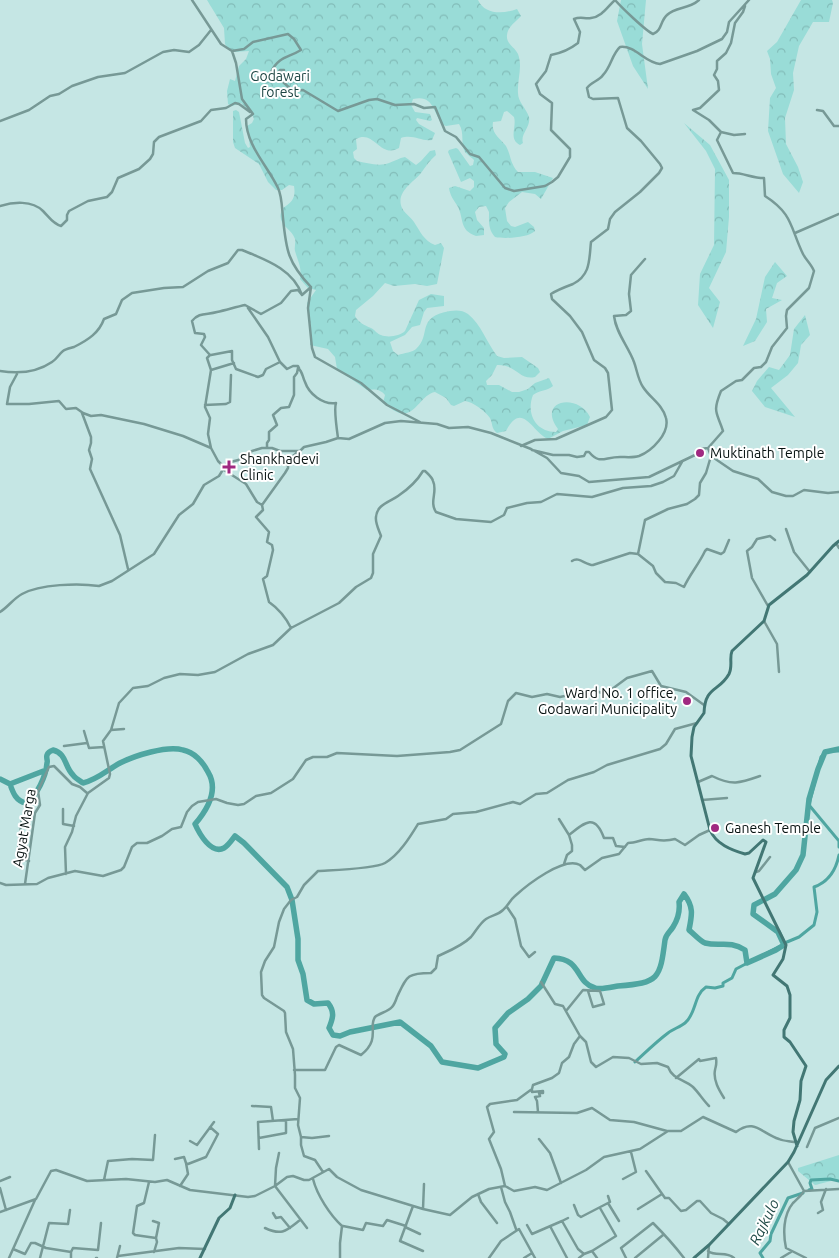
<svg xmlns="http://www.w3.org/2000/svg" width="839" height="1258" viewBox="0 0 839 1258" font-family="Ubuntu,sans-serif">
<defs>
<pattern id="forest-crowns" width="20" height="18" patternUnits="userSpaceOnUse" patternTransform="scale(1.25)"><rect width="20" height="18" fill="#99dcd7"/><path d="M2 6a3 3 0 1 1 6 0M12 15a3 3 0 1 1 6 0" fill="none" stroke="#82bcb8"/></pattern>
</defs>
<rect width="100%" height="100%" fill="#c5e6e4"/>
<path fill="url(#forest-crowns)" d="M207,0H478C485,15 503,14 517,9L521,16C516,22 508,26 507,35C506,44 514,46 518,54C523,67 517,80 518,93C518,102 526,108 529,117C531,127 520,134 523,143L520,145C508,139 517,127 514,117L507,111L504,112L501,121L493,122C491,134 500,138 506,146C511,155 510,164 518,172H535L553,178L541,199L535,194L522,192L509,202L505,208L507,221L511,226L515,227L528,222L534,227L535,231C528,238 504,239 495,237C488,229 489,222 489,212L486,206L479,207L475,212L477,220L484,228V235L476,236C459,230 464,219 458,207C454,200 450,196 449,188L455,186L470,191L474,187V181L470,178L461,182L448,152L449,150L456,148L458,149L470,166L473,165L474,160C472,158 468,155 465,152C460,143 465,133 459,124L446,126L443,125C433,113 434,94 413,99L411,105L415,112L430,114L432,120L430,121L417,118L416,120L419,124L435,133L432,140C421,142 414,134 401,138L399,148C380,159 374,129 356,139L357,149L353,152L354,158L357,161C367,163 379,167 389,163C395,161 399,158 405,157L416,165L421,161L430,151L435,150L436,155C430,160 426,166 421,173C414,182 395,192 402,208C404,213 411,217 414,222C420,231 424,241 435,245L441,243L444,248L437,284L427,286L415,284L394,286L385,283L373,296L356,310L355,316C359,323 364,325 371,328C375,330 377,334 381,335C388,338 400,336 405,331L419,300L431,294L444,296V306L427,308L424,312L420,325L412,327L405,335L390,342L393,351L398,355C404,353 413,352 416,349C432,335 415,317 450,311C456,310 463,310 468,314C481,324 487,343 497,356L504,358L522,357L538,368L540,372L535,377C520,381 516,364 497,365L492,375L486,381L487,385H499L512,392H519L528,389L535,383L549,378L553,386C548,391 539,390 533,395C526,413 535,432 556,432L558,429C536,399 579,393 590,417L587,425L563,431L548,439C532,432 522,400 506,431L497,433C491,428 493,424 490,418C485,411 473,402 465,401L454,406L451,405L446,398L435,392C421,394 414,420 397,412C392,410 388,406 383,403L385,395C380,389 375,389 367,390L337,369L335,357L328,349L310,345V320L307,303L316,290L308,288L300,279C302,267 298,262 295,251C294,247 296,243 295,239C292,228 274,224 283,208C292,202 296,198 294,186L289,185L282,190H276L268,182L259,164L235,148L233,142V111L236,110L239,112L245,143L248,148L250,147L247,126L252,123L254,119L252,114L241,103L232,106L228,104L227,91L230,79L235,81L239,66L246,59L249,51L233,52L229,50L225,44L224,28Z
M621,0H646L642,44L648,89L633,66L617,21Z
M801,0H832L833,3L829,22H813L799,46L793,73L794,90L785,118L786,144L798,167L803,182L799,193L783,174L768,131L770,98L776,88L771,74L770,59L767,51L777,42Z
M684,123L710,145L729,180V217L726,252L709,288L720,302L713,328L698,305L700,274L714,245L715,169L706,151Z
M775,262L787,276L777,283L772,298L782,300L766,309L767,322L755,341L743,346L756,319L765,277Z
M805,315L810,335L801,345L798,363L788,375L771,388L795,417L765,407L752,391L757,381L769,367L779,370L790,355L794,329Z
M839,1155V1179L815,1185L798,1171V1168Z"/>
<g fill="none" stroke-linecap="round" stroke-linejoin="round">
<path stroke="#4fa6a1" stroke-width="3" d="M839,751H828L821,757L809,805L839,841V847
M787,942L799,937L814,925L817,912L814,887C828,882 836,870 839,855
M635,1062C646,1052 656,1042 668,1033C673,1029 680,1027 685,1023C697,1013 693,996 706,987L715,988L723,986V983L732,978L736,969L782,945
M809,1190L812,1189L810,1183L811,1180L830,1179L839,1181
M763,1258L760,1253L770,1241L771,1234L788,1198L803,1193"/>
<path stroke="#4fa6a1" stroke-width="5.5" d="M0,779L10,784C13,793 16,801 26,803C37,796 46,776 47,763C48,761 46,758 47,755C48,752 50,751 53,750C67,754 64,766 73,775C75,778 80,781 83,783C97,780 107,770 120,763C134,756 167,745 183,750C194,752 203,762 208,772C219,790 207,810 195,824C199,833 211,855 224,848C228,846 232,840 235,836L244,843L287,887L292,900L298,939V960L303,974L307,1000L314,1004L328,1003C335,1012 333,1018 329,1028L333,1035L340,1036L350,1032L400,1022L431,1046L442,1062L478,1068L504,1057L505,1054L496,1044L495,1028L508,1013L528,999L541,986L554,958C582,959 575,982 595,988C601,990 612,987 618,986C659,983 660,979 665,940C666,934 670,932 673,927C678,919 680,910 679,902L684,894C694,907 692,915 689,930C694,934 700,941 705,943C720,947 729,940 745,950L747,963L776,950L784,945L778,932L753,914L754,905L775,894L796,870L803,855L809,799L818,769L825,752L839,749
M10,784L46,770"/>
<path stroke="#779996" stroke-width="2.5" d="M192,0L221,44L232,51L236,63L242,99L253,114L246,119C246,145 267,165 278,188C282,196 282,209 283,218C286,250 288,263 311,287
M232,51L244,49L253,42L288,34L294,39L301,50C288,58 279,56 271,72L276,81L278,73L280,70H284L283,82L293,91L303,90L338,111L369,100L377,99L395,105L414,104L424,108L435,107L445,131L456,137L470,154L479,157L505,188L514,191L545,186L552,182L558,177L570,157V149L551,130L552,103L540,94L536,84L546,71L551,55C562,53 569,50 578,43L580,32L574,19C581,16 584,19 591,18C602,17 608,6 615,0C621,7 646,31 653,34C662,31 660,21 667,15C676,6 688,10 699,0
M693,110L709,120L721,132L717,140L733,173C744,173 752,178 764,178L765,196C793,214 790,227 803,254C806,260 811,264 814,271L809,288L787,310L786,316L787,328L772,347L766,362L761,367L754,368L742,380L736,381L721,391C712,413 717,412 723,431L708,448
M693,110L700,108L719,90L718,81L714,75L717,69V61L726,53L731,43L735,23L743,12L745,6
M817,110L823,111L834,126H839
M0,121L29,110L50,96L59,94L72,86L98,77L125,73L163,52L174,50L189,52L199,45L211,30
M721,132L734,135L745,134
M0,206C13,202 32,200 43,211C49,217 53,224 61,226L67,220V215L69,211L88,201L107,197L112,192L118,178L139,169L150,159L153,154L154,142L159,137L201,121L211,110L226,108L235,103L239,104L250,112
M795,233L839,214
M311,287L308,308L312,348L315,357L361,383L387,405L420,422
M248,308L268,337L280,362
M211,355L232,351V360L236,369L258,377L263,375L266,369L280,362L287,369L293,366H298L299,368
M211,370L234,363
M0,371C19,374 36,373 52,362C57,359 59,354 63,351C66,349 71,348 74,347C88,340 99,333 104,319L116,314L122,300L132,293L164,288L183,287L208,271L228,263L238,250H242C266,260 293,269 302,295
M17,374L10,387L7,404H29L59,401L66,409L76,408L83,413L91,416L101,415L144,424L183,436L211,448
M205,405L226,404L230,402L231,375
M82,413L91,437V443L89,450L92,459L90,469L120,535L128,569
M521,446L535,440L556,439L606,417L612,410L608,373L605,368L594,360L582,332L570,316L552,299L551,294C557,290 565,287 573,284C591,275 589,259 591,242L608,229L610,219L615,212L640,192L659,173L662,168L660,164L641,141L627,128L618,98L593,99L589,97L587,88C591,82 599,81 603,75C611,67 612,54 620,47C635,45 645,63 660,64L697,51L722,39L727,32L729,22L749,0
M267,448V443L269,440V432L277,425L273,415L281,408L289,407L294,395V377L297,373L298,368C303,372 302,376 305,382C309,394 323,405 336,403C334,408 337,431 338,438
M532,450L553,455H569L577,457L584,456L586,452H589C600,465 604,457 620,457C626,457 633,458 639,456C652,451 670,433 666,418C663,405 650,398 643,387C638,380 637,370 634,362C628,346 616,333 614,316L626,315L631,311L629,294L631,275L645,259
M711,456L706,473L700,483L699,495L695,499L687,504L668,509L645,520L638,554L653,566L656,573L665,582L676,583L684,587C690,574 699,564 705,551L707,549L721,554L724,552L729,540
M225,468L218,461L211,448L208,434L210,418L205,407L211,370L207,358L210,355L201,345L205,337L204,334L195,333L192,321C199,312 207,315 217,312C226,310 236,307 245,305L261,314L281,303L291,291L298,290L302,295L311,287
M262,505L285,473L288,468V460L299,451
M786,529L794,552L810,572
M836,543L839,548
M572,561C579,556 585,565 593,565L630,553L638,554
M768,606L752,578L747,551L752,547L757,539L770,536L775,540
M0,612C8,607 13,599 22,594C40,584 79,583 99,586L112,581L154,554L179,515L193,504L204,485L219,476L227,463L242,459L252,451L262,448H272L280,451H300L304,447L326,442L338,438L349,439L385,423L401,421L437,424L449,428L468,427L491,433L531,449L547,458L561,473L579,476L589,482L649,477L695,455L700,449L708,448L711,456L733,471L758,479L772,492L786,496H793L804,490L828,493L839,492
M764,621L777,644L779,672
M291,628L339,603L356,587L371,578L373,573V554L381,536C379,530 375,523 376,517C377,504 390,502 398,496C407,490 417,481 423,471H425C428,474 432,477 433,481C438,491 429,502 436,512L456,519L491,522L504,515L507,508L527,503L541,502L557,494L592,497L623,488L651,486L663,482L674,476L682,462
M111,730L124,729
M84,731L89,748L104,747
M64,746L87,743
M698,782L712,776C732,786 740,783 760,776
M702,800L727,798
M63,809V824L74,826
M22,818L17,857L29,861
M559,819L569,835C585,822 595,813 604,838H613L616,846L625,847
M564,864L567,855L572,851V845L569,835
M756,872L759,871L770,857
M66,874L65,847L72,832L76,816L88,793L109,778L110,774L103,741L111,730L119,703L133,688L148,686L164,678L180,674L198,675L215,672L248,654L273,645L291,628C285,616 279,609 269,602L263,579L267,576L273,550L272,545L267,542L269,532L256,517L263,510L262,505L257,502L246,484L224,470
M0,883L6,885L37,884L48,878L75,871L103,876L121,870L124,867L132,847L137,843H147L162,836L172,829L181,827L187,812L192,806L198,802L216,799L227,803L238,805L244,804L256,796L271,793L293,779L306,760L313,757H327L337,753L397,756L450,752L460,750L501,724L508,701L516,693L532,697L547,694L560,697L574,694L580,695L596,691L602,693L608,692L627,678L652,671L661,686L686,692L704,705
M25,884L35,813L40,805L38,791L49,767L54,766L72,784L80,787L87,793
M507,907L515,919L521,946L529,957L535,952
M541,982L555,1004L563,1006L580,1036L586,1042L591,1062L596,1067L613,1057L629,1058L641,1064L657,1063L668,1067C673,1080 684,1079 693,1087C699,1093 703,1100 709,1106
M566,1011L583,990L600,991L604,1004L593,1007L588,991
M294,1070H325L336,1047L339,1045L361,1055C381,1039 368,1027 375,1017C379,1013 388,1012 392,1007C394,1005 396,1000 397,997C407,976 407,973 431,973L436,968L438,956C449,951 462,946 471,937C476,931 480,923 486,919C492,915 498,915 503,910C508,906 510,900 515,896C527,885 564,856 580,865C580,865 585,870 585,870L602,858L619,854L628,843C636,843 643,839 649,839C660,840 664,842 675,839L685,845L699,835L710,830
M676,1078L699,1059L700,1061L716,1058C717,1064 716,1065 715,1070C713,1080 719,1090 724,1098
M532,1090V1092L543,1091V1093H539L540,1096L535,1097L537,1101L538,1112
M252,1106L271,1107L273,1121
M514,1112L577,1113L592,1108L610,1120L634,1122L667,1131
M301,1137L312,1138L329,1136
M259,1138L286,1133V1120
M539,1139L550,1153L561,1183
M190,1141L197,1145L214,1122
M807,1147L815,1128L839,1118
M259,1149L258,1122L298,1119
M279,1153L276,1168L275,1186L307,1228
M175,1159L184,1157L186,1163
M788,1162L804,1191L839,1189
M646,1171L665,1198H669L681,1211L686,1210L697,1201H700L711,1213L723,1219L729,1224
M323,1172L315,1160L304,1156L301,1145V1137L298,1125L300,1098L295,1088V1075L293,1049L286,1032L285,1013L284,1011L264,998L262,995L261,972L265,961L274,947L279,922L284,909L291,900L297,897L304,885L318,871C333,870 374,869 385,863C399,855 410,837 418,824L446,819L453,814L476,812L513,802L520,804L536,794L547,793L568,780L594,772L607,765L660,749L666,744L675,729L697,723
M313,1179C317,1195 330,1215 342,1226L340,1243V1258
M623,1179L636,1172L631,1152
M104,1180L108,1161L132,1159L153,1160L155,1135
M0,1181L10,1177
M149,1182L144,1203L137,1206L133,1233L135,1235L156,1238L157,1242L154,1252
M180,1186L188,1174L186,1163L188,1164L206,1157L218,1134L210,1127
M505,1186L501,1169L489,1139L494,1132L487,1107L490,1104L517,1100L532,1089L533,1085L552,1078L559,1073L562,1063L569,1057L574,1044L580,1036
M501,1187L505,1202L510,1212L516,1229
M0,1188L6,1210
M804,1191C801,1196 797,1199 793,1203C783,1215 783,1234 786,1248L806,1258
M478,1194L481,1202L497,1223
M608,1203L619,1221
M574,1205L578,1215L581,1217L608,1203L610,1202L608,1196
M413,1206L400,1241L423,1251
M423,1209L424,1184
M638,1209L662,1194
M0,1212L36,1199L51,1171L56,1170L87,1181L126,1179L155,1182L167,1180L190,1190L248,1197L255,1196L275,1186L287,1177L293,1176L304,1180H309L329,1169L337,1177L361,1190L423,1209L450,1215L472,1197L489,1189L505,1186L514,1191L535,1187L547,1190L586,1170L604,1157L640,1149L668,1131H681L703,1117L736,1132C754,1118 761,1133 779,1139C783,1141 789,1141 794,1142
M273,1213L276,1218L281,1217L290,1228
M818,1213L823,1210L821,1202L826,1189
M153,1221L159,1223L156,1238
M562,1221L568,1218
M527,1225L532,1234L562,1221L578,1249L584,1254L592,1251L616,1236L600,1208
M343,1226L363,1230L366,1223L383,1226L387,1220L406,1226
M550,1226L567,1258
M405,1227L420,1234
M265,1228C282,1236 286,1231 300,1220
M13,1249L25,1254L31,1243H35L46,1248L71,1252V1258
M592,1251L597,1258
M708,1251C716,1257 726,1251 734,1258
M71,1252L73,1248L98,1250L101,1223
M118,1256L179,1248L205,1249
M9,1258L35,1200
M40,1258L49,1223L68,1224L70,1210
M96,1258H97
M117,1258L120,1246
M489,1258L501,1241L519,1229L535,1258
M524,1258L532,1253
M579,1258L584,1254
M626,1258L621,1248L653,1223C664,1234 674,1245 684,1258
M635,1258L663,1235
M708,1258L709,1245
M781,1258L791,1252"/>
<path stroke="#427774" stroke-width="3" d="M797,1146L793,1132L794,1121L800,1100L801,1081L806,1066L790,1042L784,1037V1030L790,1018V995L787,986L773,975L783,959L786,945L753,878L766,842L763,840L749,853L745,854C731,850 716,844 710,830L691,756L692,737L694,727L704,713C705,686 719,692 729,674C733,666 729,658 732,651L764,621L769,605L807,575L833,546L839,541
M200,1258L219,1218L230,1208L235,1195
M694,1258L709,1245L788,1162L794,1152L826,1080L839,1066"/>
</g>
<g fill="#a02981" stroke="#fff" stroke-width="2">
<circle cx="700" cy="453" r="5"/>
<path d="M226.5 459.5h5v5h5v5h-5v5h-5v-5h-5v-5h5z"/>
<circle cx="687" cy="701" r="5"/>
<circle cx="715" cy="828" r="5"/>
</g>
<g text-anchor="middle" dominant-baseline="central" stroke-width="4" stroke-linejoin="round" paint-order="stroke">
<g font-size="14" fill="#1e4644" stroke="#fff">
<text x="280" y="76">Godawari<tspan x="280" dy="16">forest</tspan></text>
</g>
<g font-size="14" fill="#061110" stroke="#fff" text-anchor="start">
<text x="710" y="453">Muktinath Temple</text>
<text x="240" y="459">Shankhadevi<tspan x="240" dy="16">Clinic</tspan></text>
<text x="677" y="693" text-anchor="end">Ward No. 1 office,<tspan x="677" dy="16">Godawari Municipality</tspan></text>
<text x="725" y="828">Ganesh Temple</text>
</g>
<g font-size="14" fill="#061110" stroke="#fff">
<text transform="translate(24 828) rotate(-80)">Agyat Marga</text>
</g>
<g font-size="15" font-style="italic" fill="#234c49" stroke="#fff">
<text transform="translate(764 1222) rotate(-64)">Rajkulo</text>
</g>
</g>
</svg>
